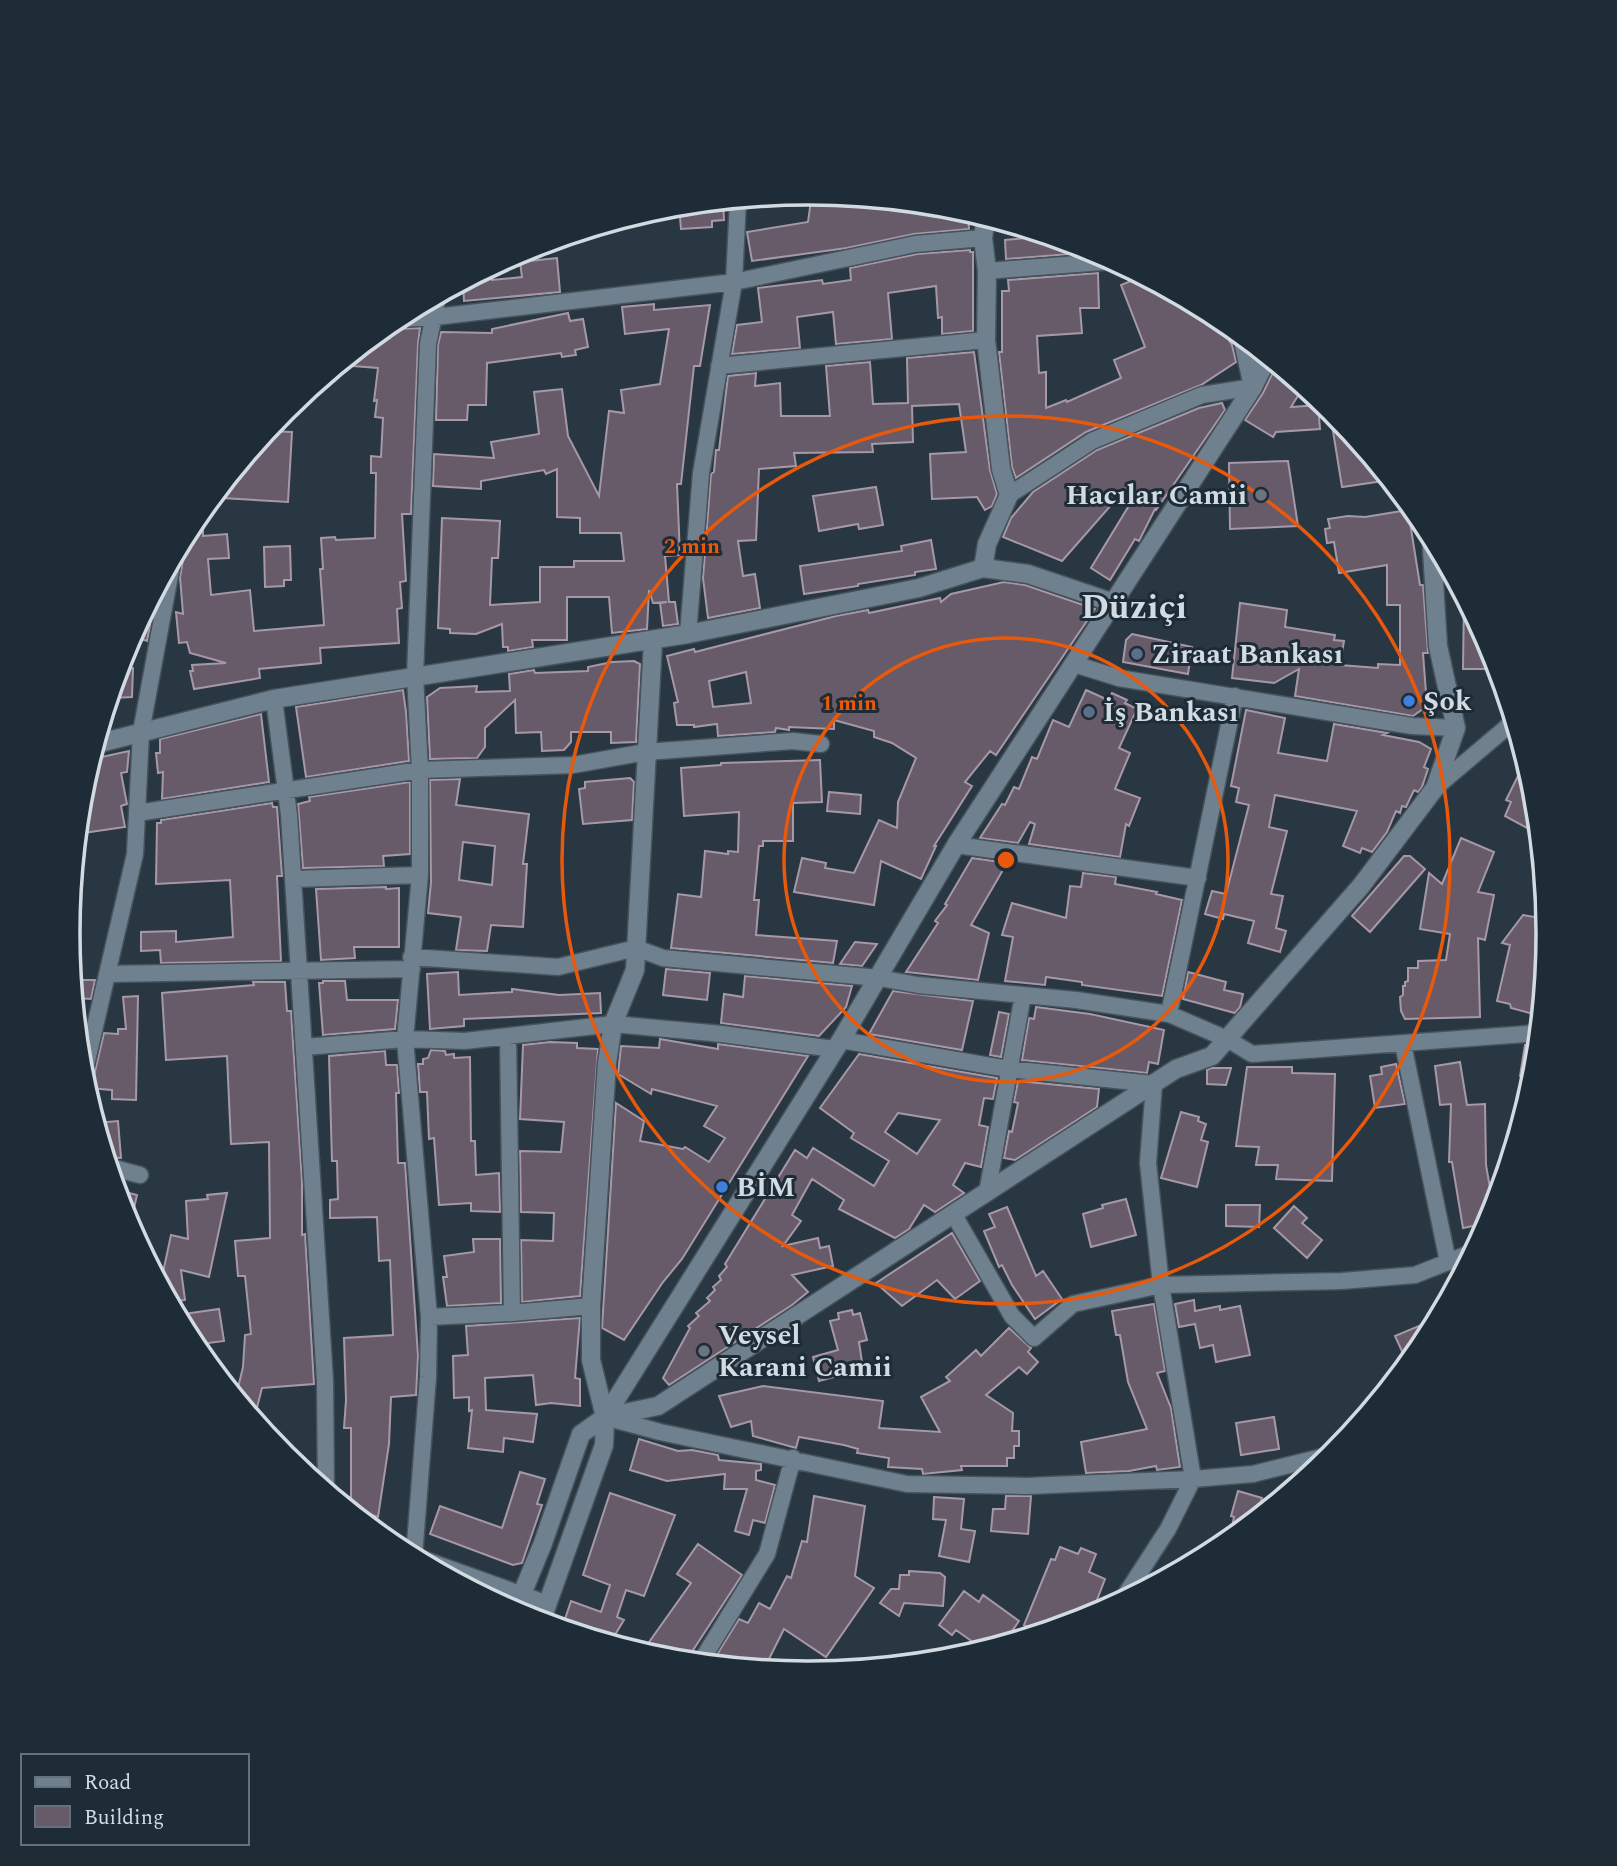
<svg xmlns="http://www.w3.org/2000/svg" width="1617" height="1866" viewBox="0 0 1617 1866" font-family="Spectral,serif">
<rect width="100%" height="100%" fill="#283742"/>
<path fill="#675a69" stroke="#a798a8" stroke-width="2" fill-rule="evenodd" d="M812,193L953,207L968,211L969,229L914,234L847,248L752,261L747,232L808,222Z
M723,201L724,220L712,221V227L681,229L679,205Z
M1035,232L1092,249L1097,252L1006,259L1005,240L1035,237Z
M970,250V252H973V331L942,334V317L938,318L936,286L888,293L892,339L836,344L833,312L797,317L800,348L732,354L737,325L762,322L758,288L822,280L823,284L851,280L850,268L917,254Z
M557,258L560,292L464,301L463,282L492,267V280L522,277L520,262Z
M1098,273L1099,308H1080L1082,333L1037,336L1039,373L1046,372V408L1066,400L1067,402L1121,378L1114,360L1145,347L1121,285L1143,276L1212,313L1232,345L1236,362L1201,385L1086,432L1016,478L1012,467L999,352H1002V291H1009L1008,280Z
M654,304V310L710,305L700,366H694L681,484H677L680,555L665,556L669,602H675L678,624L663,626L660,603L667,602L653,603L649,590L647,629L612,633L609,597H567V640H532L533,647L508,651V647H503L502,624L476,634L450,633V629L438,628L442,518L500,521L498,558H492L490,605L540,602V567H574V561H624L621,533H580V518L557,517V469L546,474L544,470L481,481V489L433,486L434,454L494,458L491,442L539,434L534,392L562,389L568,436L599,496L609,411L624,413L621,390L660,384L669,329L625,334L622,307Z
M568,313L570,321L583,319L588,347L575,350L576,355L562,357L561,353L487,363L486,405H468L467,420H436L438,345L441,332L492,333V329Z
M388,325L396,329L420,328L418,344L411,514H402L406,581L400,582L402,608L397,609L399,643L320,648L321,663L259,669L260,678L194,689L190,671H193L192,665L226,663L190,653L187,642L179,643L176,612L183,614L180,577L183,560L180,546L189,529L203,528V536L227,534L229,558L208,559L211,595L250,590L254,631L324,625L320,569H323L321,538L335,537L336,540L375,538L376,473H371V456L381,457L383,418L375,417L377,400L374,401L378,368L339,365Z
M974,352L990,470L997,494L992,506L985,510L977,497L932,499L930,454L966,452L959,404L912,406L913,442L872,444L873,452L794,453L796,466L759,469L756,540L738,541L743,576L755,574L760,608L708,618L703,578L711,474L714,472L716,450H719L728,376L756,373L755,386L780,383L781,416H830L826,366L870,362L873,404L908,403L907,358Z
M1277,364L1304,386L1291,407L1318,405L1320,429L1276,432L1273,437L1245,420L1263,393Z
M1222,403L1225,410L1156,510L1155,509L1139,541L1135,539L1110,580L1091,568L1136,494L1127,487L1062,561L1003,537L1011,518L1033,492L1097,450L1199,408Z
M1343,423L1375,462L1390,480L1342,487L1332,425Z
M268,431L292,432L288,502L222,498V486Z
M1288,461L1298,526L1230,529L1229,463Z
M876,487L883,525L859,529L858,524L819,531L813,496Z
M1408,510L1420,585H1423L1428,653H1423L1427,706L1413,716L1295,696L1299,669L1274,683L1232,678L1240,603L1287,610L1285,627L1335,635L1334,640L1344,641L1340,665L1378,668V664L1400,665V605H1387V565L1339,573L1334,542L1327,543L1325,529L1330,528L1328,519L1348,516L1365,517Z
M931,540L936,569L915,572V575L858,584V586L804,594L800,566L902,551L901,546Z
M290,546L291,580H284V586L265,587L264,547Z
M1004,582L1025,585L1095,609L996,755L990,751L965,782L972,786L934,846H936L921,879L881,861L874,905L794,892L802,858L826,863L825,868L854,873L879,820L897,828L898,802L916,758L892,743L874,737V731L834,720V729L789,727V730L776,728L775,732L718,736L717,724L694,727V725H677L674,703L678,702L667,656L694,649L695,652L836,616L868,610L869,613L940,598L941,602L951,594ZM746,672L751,703L713,707L709,681Z
M1464,597L1493,650L1498,669H1463Z
M149,605L154,606L147,641L132,636Z
M1132,634L1192,647L1188,674L1123,662L1126,640Z
M634,661L640,664L636,742L611,743V732H571V742L564,750L542,751L541,732L516,733L515,700L485,728V747L477,758L430,759L427,697L440,688L477,686L476,692L510,691L509,674L534,670L535,673L588,671V667L612,662Z
M133,668L132,697L114,698V686L119,669Z
M403,690L406,712L409,761L306,777L296,707Z
M1086,690L1108,700L1112,693L1127,700L1125,703L1137,709L1119,748L1130,753L1115,789L1140,798L1129,826L1126,824L1120,857L1029,844L1035,824L1030,822L1018,843L980,838L1002,804L1005,805L1014,787L1019,789L1032,757L1037,759L1053,720L1069,727Z
M1246,710L1285,718L1278,753L1327,761L1334,724L1387,733L1383,735L1419,742L1431,749L1424,767L1428,769L1422,787L1418,792L1414,790L1406,807L1402,806L1400,813L1396,811L1387,832L1372,852L1362,848L1360,853L1343,846L1357,811L1275,795L1269,827L1287,831L1271,894L1283,896L1276,928L1286,931L1280,952L1248,943L1254,921L1224,914L1223,919L1205,914L1212,891L1226,894L1249,805L1236,802L1239,788L1231,786Z
M261,714L269,782L162,799L163,772L158,773L156,753H160V739Z
M129,751L127,772L121,773L127,804L121,806L125,827L83,833L81,806L83,788L92,759Z
M820,760L822,802L793,803V841H763V846H759L754,900H759L756,935L837,941L833,963L671,948L678,894L701,897L705,851L728,854V851L738,852L739,812L684,816L681,768L721,765V763Z
M1526,760L1535,789L1537,814L1529,829L1505,816L1511,802L1506,800Z
M630,778L634,782L632,820L583,824L579,789L585,788V782Z
M460,779L456,805L529,814L523,864H527L523,927L491,925L487,951L456,950L461,917L428,913L431,882L430,780ZM463,842L495,846L492,885L459,880Z
M410,782V854L383,856L384,866L303,868L298,804L310,801L309,797Z
M829,792L861,795L860,814L827,811Z
M272,803L273,807H277L282,876H277L281,961L161,963L160,950L141,951V932L176,931V942L233,937L230,880L156,884L157,823H161V820Z
M1461,838L1494,852L1478,892L1494,895L1485,940L1478,938L1480,1017L1405,1019L1401,1011L1400,997L1403,995V986H1405V982L1408,981V968H1418V961L1446,960L1450,934L1420,929L1429,873L1442,884Z
M1404,856H1410L1425,869L1370,932L1352,916Z
M972,858L1007,863L971,925L989,933L978,980L906,972L938,923L935,921L947,905L945,904Z
M1083,873L1116,877L1115,884L1157,892L1156,894L1182,900L1162,996L1082,985V982L1046,977L1045,985L1005,981L1013,937L1002,935L1012,903L1066,918L1070,886L1081,887Z
M386,887V889L399,888V947H354L355,958L321,960L316,889Z
M1523,915L1547,919L1549,933L1541,1016L1511,1008L1510,1004L1497,1001L1510,945L1502,943Z
M855,942L877,944L862,966L840,964Z
M666,969L710,973L707,1000L663,995Z
M458,972L459,995L512,992V989L559,995L600,993L601,1013L464,1019V1026L430,1029L427,974Z
M1188,972L1226,982L1224,990L1243,994L1240,1007L1235,1013L1183,999Z
M745,976L852,986L846,1007L819,1036L721,1023L724,994L743,997Z
M75,980H95L91,999L75,998Z
M323,981H345L347,1000H398L395,1029L323,1035L319,983H323Z
M253,982H285L287,1011H291L302,1181V1235L305,1234L314,1384L262,1388L254,1419L236,1396L243,1367L245,1335L251,1334L245,1276H238L235,1241L270,1238L269,1142L231,1144L227,1056L166,1060L162,993L254,985Z
M893,991L973,1001L962,1050L869,1034Z
M138,996L136,1100L112,1099V1090L86,1088L93,1080L104,1033L118,1034V1029H126L123,997Z
M1036,1007L1090,1014L1164,1030L1158,1064L1149,1062L1147,1073L1022,1060L1029,1018L1034,1019Z
M999,1012L1009,1014L1001,1057L990,1055Z
M660,1039L718,1049V1044L808,1056L682,1259L663,1282L624,1340L602,1328L616,1103L644,1121L640,1141L683,1149L685,1147L709,1162L725,1138L704,1126L717,1106L652,1089L651,1094L618,1074L621,1046L659,1048Z
M550,1042L577,1043V1048L598,1049L580,1296L522,1302L521,1240L553,1241L554,1213L521,1212L520,1151L561,1152L564,1122L520,1119L523,1045Z
M1538,1044L1534,1078L1520,1076L1525,1045Z
M431,1050L445,1051L446,1055L454,1054V1058L470,1057L471,1141H475L476,1175L499,1173L500,1212L471,1211V1203L439,1205L434,1138L429,1139L427,1092H420L418,1064H423V1059L428,1058Z
M385,1051L386,1065H397L399,1093H396L398,1163H405L418,1356L416,1395L391,1397L389,1444L378,1517L351,1508V1428H344L346,1400L344,1338L393,1335L390,1260L379,1261L377,1217L330,1218V1200L338,1199L337,1161H332L329,1056Z
M859,1054L997,1078L993,1099L984,1098L979,1125L988,1127L981,1167L965,1163L953,1185L964,1193L935,1212L924,1205L909,1229L895,1238L839,1209L844,1200L812,1179L792,1215L801,1221L783,1246L818,1238L820,1248L829,1246L833,1266L792,1275L808,1292L792,1305L669,1385L663,1378L690,1328L688,1326L699,1316L696,1313L710,1301L707,1298L715,1290L713,1287L721,1280L719,1276L727,1267L725,1264L795,1150L807,1158L813,1148L874,1186L889,1161L851,1138L854,1133L820,1108ZM898,1113L940,1120L917,1154L885,1132Z
M1460,1062L1467,1105L1485,1104L1486,1165L1494,1211L1491,1220L1482,1221L1483,1224L1463,1228L1452,1162H1449L1451,1104L1440,1105L1435,1066Z
M1396,1064L1405,1104L1375,1108L1370,1076L1382,1074L1381,1067Z
M1247,1067H1292V1073L1335,1074L1332,1181L1276,1179L1278,1165H1256L1259,1147L1236,1146Z
M1211,1068H1231L1226,1085L1207,1084V1070Z
M1018,1081L1099,1089L1097,1107L1015,1160L1004,1158L1009,1131L1012,1132L1018,1103L1014,1102Z
M1181,1112L1199,1117L1198,1121L1206,1124L1201,1140L1208,1142L1197,1187L1161,1178Z
M118,1121L121,1158L107,1157L96,1123Z
M117,1190L137,1195L130,1226L124,1216Z
M227,1193L209,1277L181,1270L185,1300L170,1302L164,1289L162,1277L171,1235L188,1239L186,1201L208,1199L207,1195Z
M1126,1199L1136,1235L1091,1247L1083,1214L1103,1208L1102,1205Z
M1226,1205H1260L1259,1227L1226,1226Z
M1294,1206L1307,1218L1302,1223L1322,1240L1307,1258L1274,1228Z
M1007,1207L1036,1276L1043,1271L1062,1299L1035,1319L1012,1285L1002,1265L999,1267L984,1231L995,1227L989,1214Z
M952,1233L980,1281L955,1299L937,1280L902,1306L876,1283Z
M473,1239H500L501,1303L447,1306L443,1277H447L444,1256L474,1252Z
M1194,1300L1195,1311L1220,1306V1310L1240,1306L1250,1355L1216,1362L1213,1345L1200,1348L1195,1324L1179,1327L1175,1304Z
M1154,1304L1165,1371L1157,1373L1171,1408L1180,1467L1157,1470L1156,1466L1129,1471L1086,1473L1081,1442L1147,1429L1128,1382L1120,1335H1116L1112,1311Z
M219,1309L224,1341L194,1345L177,1315Z
M852,1310L853,1315L860,1313L867,1340L859,1342L863,1369L819,1381L813,1357L838,1350L830,1321L839,1319L838,1313Z
M580,1318L575,1378L580,1379V1406L551,1403L536,1405L533,1375L485,1378L486,1410L537,1414L533,1442L504,1438L503,1452L468,1448L472,1410L469,1411V1397L454,1398L453,1356L468,1355L466,1326Z
M1438,1318L1424,1345L1414,1356L1406,1360L1395,1336Z
M1009,1328L1031,1348L1028,1352L1038,1362L1027,1374L1019,1367L986,1395L1013,1413L1012,1431H1019V1446H1014V1458H1007V1466H961L962,1470L923,1474L922,1469L888,1467L889,1458L857,1453L858,1449L844,1445L799,1437L796,1448L753,1436L751,1421L731,1427L719,1396L763,1386L883,1401L879,1428L940,1432L921,1397L950,1381L946,1377L976,1350L981,1356Z
M1274,1417L1279,1449L1241,1455L1236,1423Z
M639,1439L678,1451L692,1450L718,1455L719,1460L761,1464V1470L756,1471V1480L775,1485L765,1523L753,1520L749,1535L735,1531L747,1489H724L725,1474L667,1481L630,1470Z
M520,1472L545,1479L537,1504L542,1505L522,1563L513,1565L430,1534L440,1506L502,1528Z
M1238,1491L1262,1498L1256,1519L1247,1526L1233,1522L1234,1517L1231,1516Z
M610,1493L675,1515L644,1596L626,1590L617,1617L624,1620L610,1643L562,1628L571,1601L601,1612L610,1585L583,1575Z
M814,1496L865,1506L855,1576L874,1588L826,1657L784,1629L764,1669L718,1664L713,1661L739,1619L748,1623L759,1603L770,1609L787,1576L791,1578L802,1541L807,1542Z
M1006,1496H1031L1028,1534L991,1531L993,1509H1005Z
M934,1497L964,1499L961,1529L975,1531L969,1562L939,1556L946,1520L933,1519Z
M698,1544L742,1575L686,1661L664,1659L642,1652L691,1583L677,1574Z
M1060,1547L1078,1554L1081,1548L1096,1554L1089,1572L1105,1579L1090,1618L1037,1633L1024,1625L1051,1559L1055,1560Z
M909,1571L940,1573L945,1577L943,1606L904,1603L899,1616L880,1603L891,1589H899L900,1575H909Z
M964,1591L979,1602L983,1595L1019,1621L1003,1644L984,1650L956,1630L952,1635L939,1625Z"/>
<g fill="none" stroke-linecap="round" stroke-linejoin="round">
<defs>
<path id="minor" d="M987,271L1115,261
M396,319L435,317L734,282L915,244L983,238
M719,366L986,340
M1009,495L1092,441L1202,395L1253,387
M688,634L701,473L734,282L738,200
M1074,664L1119,678L1412,726L1456,728
M274,699L289,815L308,1114L325,1381L326,1490
M1435,788L1514,721
M137,813L420,770L573,765L646,752L793,741L821,744
M956,845L1198,878
M293,879L420,875
M411,957L558,967L636,948L663,958L879,978L918,985L1076,1000L1169,1014L1227,1039L1252,1054L1539,1033
M107,974L412,969
M1169,1014L1235,696
M508,1036L512,1313
M841,1040L1008,1069L1154,1084L1148,1163L1161,1285L1193,1479L1168,1529L1122,1600
M1403,1044L1448,1262
M304,1047L405,1039L465,1041L613,1024L722,1034L834,1049
M83,1078L135,854L141,732L173,559
M110,1167L140,1175
M987,1193L1023,995
M954,1215L1012,1316L1034,1338L1073,1304L1161,1285L1342,1281L1415,1275L1473,1252
M429,1317L512,1313L591,1306
M605,1417L660,1432L907,1484L1027,1486L1193,1479L1253,1474L1334,1454
M403,1552L548,1604
M414,1557L428,1377L429,1317L405,1039L420,875V770L415,676L428,344L438,296
M700,1663L767,1554L793,1458"/>
<path id="tertiary" d="M1242,336L1253,387
M983,568L987,544L1009,495L1001,469L986,340L987,271L983,238L986,217
M653,641L635,970L613,1024L607,1063L591,1306V1360L605,1417L658,1406L1176,1069L1212,1056L1361,886L1435,788L1456,728L1438,646L1431,534
M96,744L274,699L688,634L919,588L983,568L1028,574L1114,603"/>
<path id="secondary" d="M515,1611L543,1543L581,1434L605,1417L841,1040L956,845L1253,387L1268,357
M541,1622L604,1445L605,1417"/>
</defs>
<use href="#minor" stroke="#46535c" stroke-width="19"/>
<use href="#tertiary" stroke="#46535c" stroke-width="21"/>
<use href="#secondary" stroke="#46535c" stroke-width="21"/>
<use href="#minor" stroke="#6f808e" stroke-width="16"/>
<use href="#tertiary" stroke="#6f808e" stroke-width="18"/>
<use href="#secondary" stroke="#6f808e" stroke-width="18"/>
</g>
<g fill="none" stroke="#e8590c" stroke-width="3.5">
<circle cx="1006" cy="860" r="222"/>
<circle cx="1006" cy="860" r="444"/>
</g>
<g fill="#6b7280" stroke="#1e2c37" stroke-width="2.5">
<circle cx="1261" cy="495" r="7"/>
<circle cx="704" cy="1351" r="7"/>
</g>
<g fill="#5c6f8a" stroke="#1e2c37" stroke-width="2.5">
<circle cx="1137" cy="654" r="7"/>
<circle cx="1089" cy="712" r="7"/>
</g>
<g fill="#3f7fe0" stroke="#1e2c37" stroke-width="2.5">
<circle cx="1409" cy="701" r="7"/>
<circle cx="722" cy="1187" r="7"/>
</g>
<g text-anchor="middle" dominant-baseline="central" stroke-width="6" stroke-linejoin="round" paint-order="stroke">
<g font-size="28" font-weight="bold" fill="#d2dbe2" stroke="#1e2c37" text-anchor="start">
<text x="1247" y="495" text-anchor="end">Hacılar Camii</text>
<text x="1151" y="654">Ziraat Bankası</text>
<text x="1423" y="701">Şok</text>
<text x="1103" y="712">İş Bankası</text>
<text x="736" y="1187">BİM</text>
<text x="718" y="1335">Veysel<tspan x="718" dy="32">Karani Camii</tspan></text>
</g>
<g font-size="35" font-weight="bold" fill="#d2dbe2" stroke="#1e2c37">
<text x="1134" y="607">Düziçi</text>
</g>
</g>
<path d="M0 0H1617V1866H0ZM80 933a728 728 0 1 1 1456 0a728 728 0 1 1-1456 0Z" fill="#1e2c37" fill-rule="evenodd"/>
<path fill="none" stroke="#d2dbe2" stroke-width="3.5" d="M80 933a728 728 0 1 1 1456 0a728 728 0 1 1-1456 0Z"/>
<circle cx="1006" cy="860" r="10" fill="#e8590c" stroke="#1e2c37" stroke-width="3.5"/>
<g font-size="21" text-anchor="middle" font-weight="bold" fill="#e8590c" stroke="#1e2c37" stroke-width="6" stroke-linejoin="round" paint-order="stroke">
<text x="692" y="553">2 min</text>
<text x="849" y="710">1 min</text>
</g>
<rect x="21" y="1754" width="228" height="91" fill="#1e2c37" stroke="#66727b" stroke-width="2"/>
<rect x="35" y="1777" width="35" height="10" fill="#6f808e" stroke="#66727b" stroke-width="2"/>
<text x="84" y="1789" font-size="21" fill="#d2dbe2">Road</text>
<rect x="35" y="1806" width="35" height="21" fill="#675a69" stroke="#66727b" stroke-width="2"/>
<text x="84" y="1824" font-size="21" fill="#d2dbe2">Building</text>
</svg>
